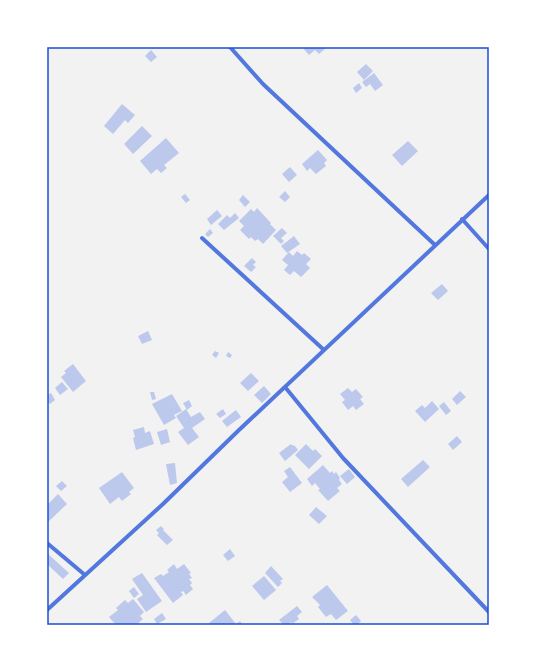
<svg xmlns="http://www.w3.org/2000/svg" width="536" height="672" viewBox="0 0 536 672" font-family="'Roboto Condensed',sans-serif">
<rect width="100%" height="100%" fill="#f2f2f2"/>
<path fill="#bdc9ec" d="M302,47H327L319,54L315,50L309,55Z
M151,50L157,57L151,62L145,56Z
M366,64L373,71L364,80L357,72Z
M374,73L383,85L375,91L370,84L366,87L362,82Z
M359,83L362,88L356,93L353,88Z
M122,104L135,115L128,123L125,120L113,134L104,126Z
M142,126L152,136L133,154L124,144Z
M166,138L179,153L164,165L167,168L161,173L157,169L151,174L140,161Z
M408,141L418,151L402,166L392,155Z
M318,150L327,160L324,163L326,166L316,174L310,168L307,171L302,164Z
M290,167L297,175L289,182L282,174Z
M285,191L290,197L285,202L279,197Z
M185,194L190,200L186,203L181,197Z
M243,195L250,202L245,207L239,200Z
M257,208L271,223L270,224L276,230L263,244L258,239L255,241L251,237L249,239L240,230L244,226L239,221L251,209L254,212Z
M217,210L222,216L211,225L207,219Z
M235,213L239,218L224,230L218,224L227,215L230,218Z
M282,228L287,233L281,238L284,241L281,244L273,236Z
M210,229L213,233L208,237L205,234Z
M294,236L300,244L287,253L281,246Z
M297,251L302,255L304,253L311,259L306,264L310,268L301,277L294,271L290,275L284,270L288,265L282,260L289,252L293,256Z
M252,258L256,262L253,265L256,267L251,272L244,266Z
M442,284L448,291L438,300L431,293Z
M148,331L152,340L142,344L138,336Z
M215,351L219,353L216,358L212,355Z
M228,352L232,355L230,358L226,356Z
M73,364L86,381L73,392L61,377L66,373L64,371Z
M251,373L259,381L248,391L240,383Z
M62,382L68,389L60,395L55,388Z
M264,386L271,394L262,403L254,395Z
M348,388L352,392L356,389L363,397L360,399L364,404L356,410L353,406L348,410L342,402L345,400L340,394Z
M460,391L466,397L457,405L452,399Z
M150,392H154L156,399L152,400Z
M51,393L55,400L50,404L47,401V395Z
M172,394L182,411L174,415L176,418L164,425L152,404Z
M189,400L192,406L187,410L183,403Z
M432,401L439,409L425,422L415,411L422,405L425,408Z
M444,402L451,411L446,415L439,406Z
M186,409L191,417L200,412L205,419L192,428L199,437L188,445L178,432L184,428L176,416Z
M223,409L226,414L220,418L216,414Z
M236,410L241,417L227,427L222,421Z
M144,427L145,433L150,431L154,444L136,450L133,438L135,437L133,430Z
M167,429L170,442L161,445L157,432Z
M457,436L462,442L453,450L448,444Z
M291,444L293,446L294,445L298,450L285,461L279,453Z
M306,444L313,451L315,449L322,456L309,469L295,455Z
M423,460L430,467L408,487L401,479Z
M175,463L177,483L170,485L166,464Z
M323,465L330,473L332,471L334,474L336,472L340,478L339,480L342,484L337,488L340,491L328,501L318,490L320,489L315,483L312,486L307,479Z
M290,467L302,483L290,492L282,482L288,477L284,471Z
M349,469L355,477L347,484L340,476Z
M122,472L134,488L129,492L131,494L122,501L119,497L110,504L99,488Z
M62,481L67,486L61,491L56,486Z
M58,494L67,504L47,523V505Z
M316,507L327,516L319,524L309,515Z
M161,526L164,529L163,530L173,540L167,545L157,535L159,533L156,530Z
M230,549L235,556L228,561L223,555Z
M47,553L69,573L63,579L47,564Z
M174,564L177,569L184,564L191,573L189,574L192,578L189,579L192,583L190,585L193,589L186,595L183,591L181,592L183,595L173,603L154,578L161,574L163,576L169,572L167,570Z
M271,566L283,579L280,581L282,583L278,587L265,573Z
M142,573L162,601L146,612L137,599L143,595L132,579Z
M264,576L276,590L264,600L252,586Z
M327,585L348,611L336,620L331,614L326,617L318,607L320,605L312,597Z
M134,587L139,594L134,598L129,591Z
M133,599L144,612L140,616L143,619L136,625H116L109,617L118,610L116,608L125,600L128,603Z
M297,606L302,612L297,616L299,619L292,624L291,622L288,625H284L279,620Z
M225,610L236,624L240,621L243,625H210L209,623Z
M162,613L166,619L157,624L154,619Z
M356,615L361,621L357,625H354L350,620Z"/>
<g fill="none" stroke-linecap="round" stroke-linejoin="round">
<path stroke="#5277de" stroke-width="4" d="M230,47L263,84L435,245
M462,219L489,249
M202,238L324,350
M285,387L343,458L489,612
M47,543L85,575
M47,610L163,504L239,430L489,195"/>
</g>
<rect width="536" height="672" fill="none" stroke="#ffffff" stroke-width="96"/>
<rect x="48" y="48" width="440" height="576" fill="none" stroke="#1d4ed8" stroke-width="1.5"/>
</svg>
